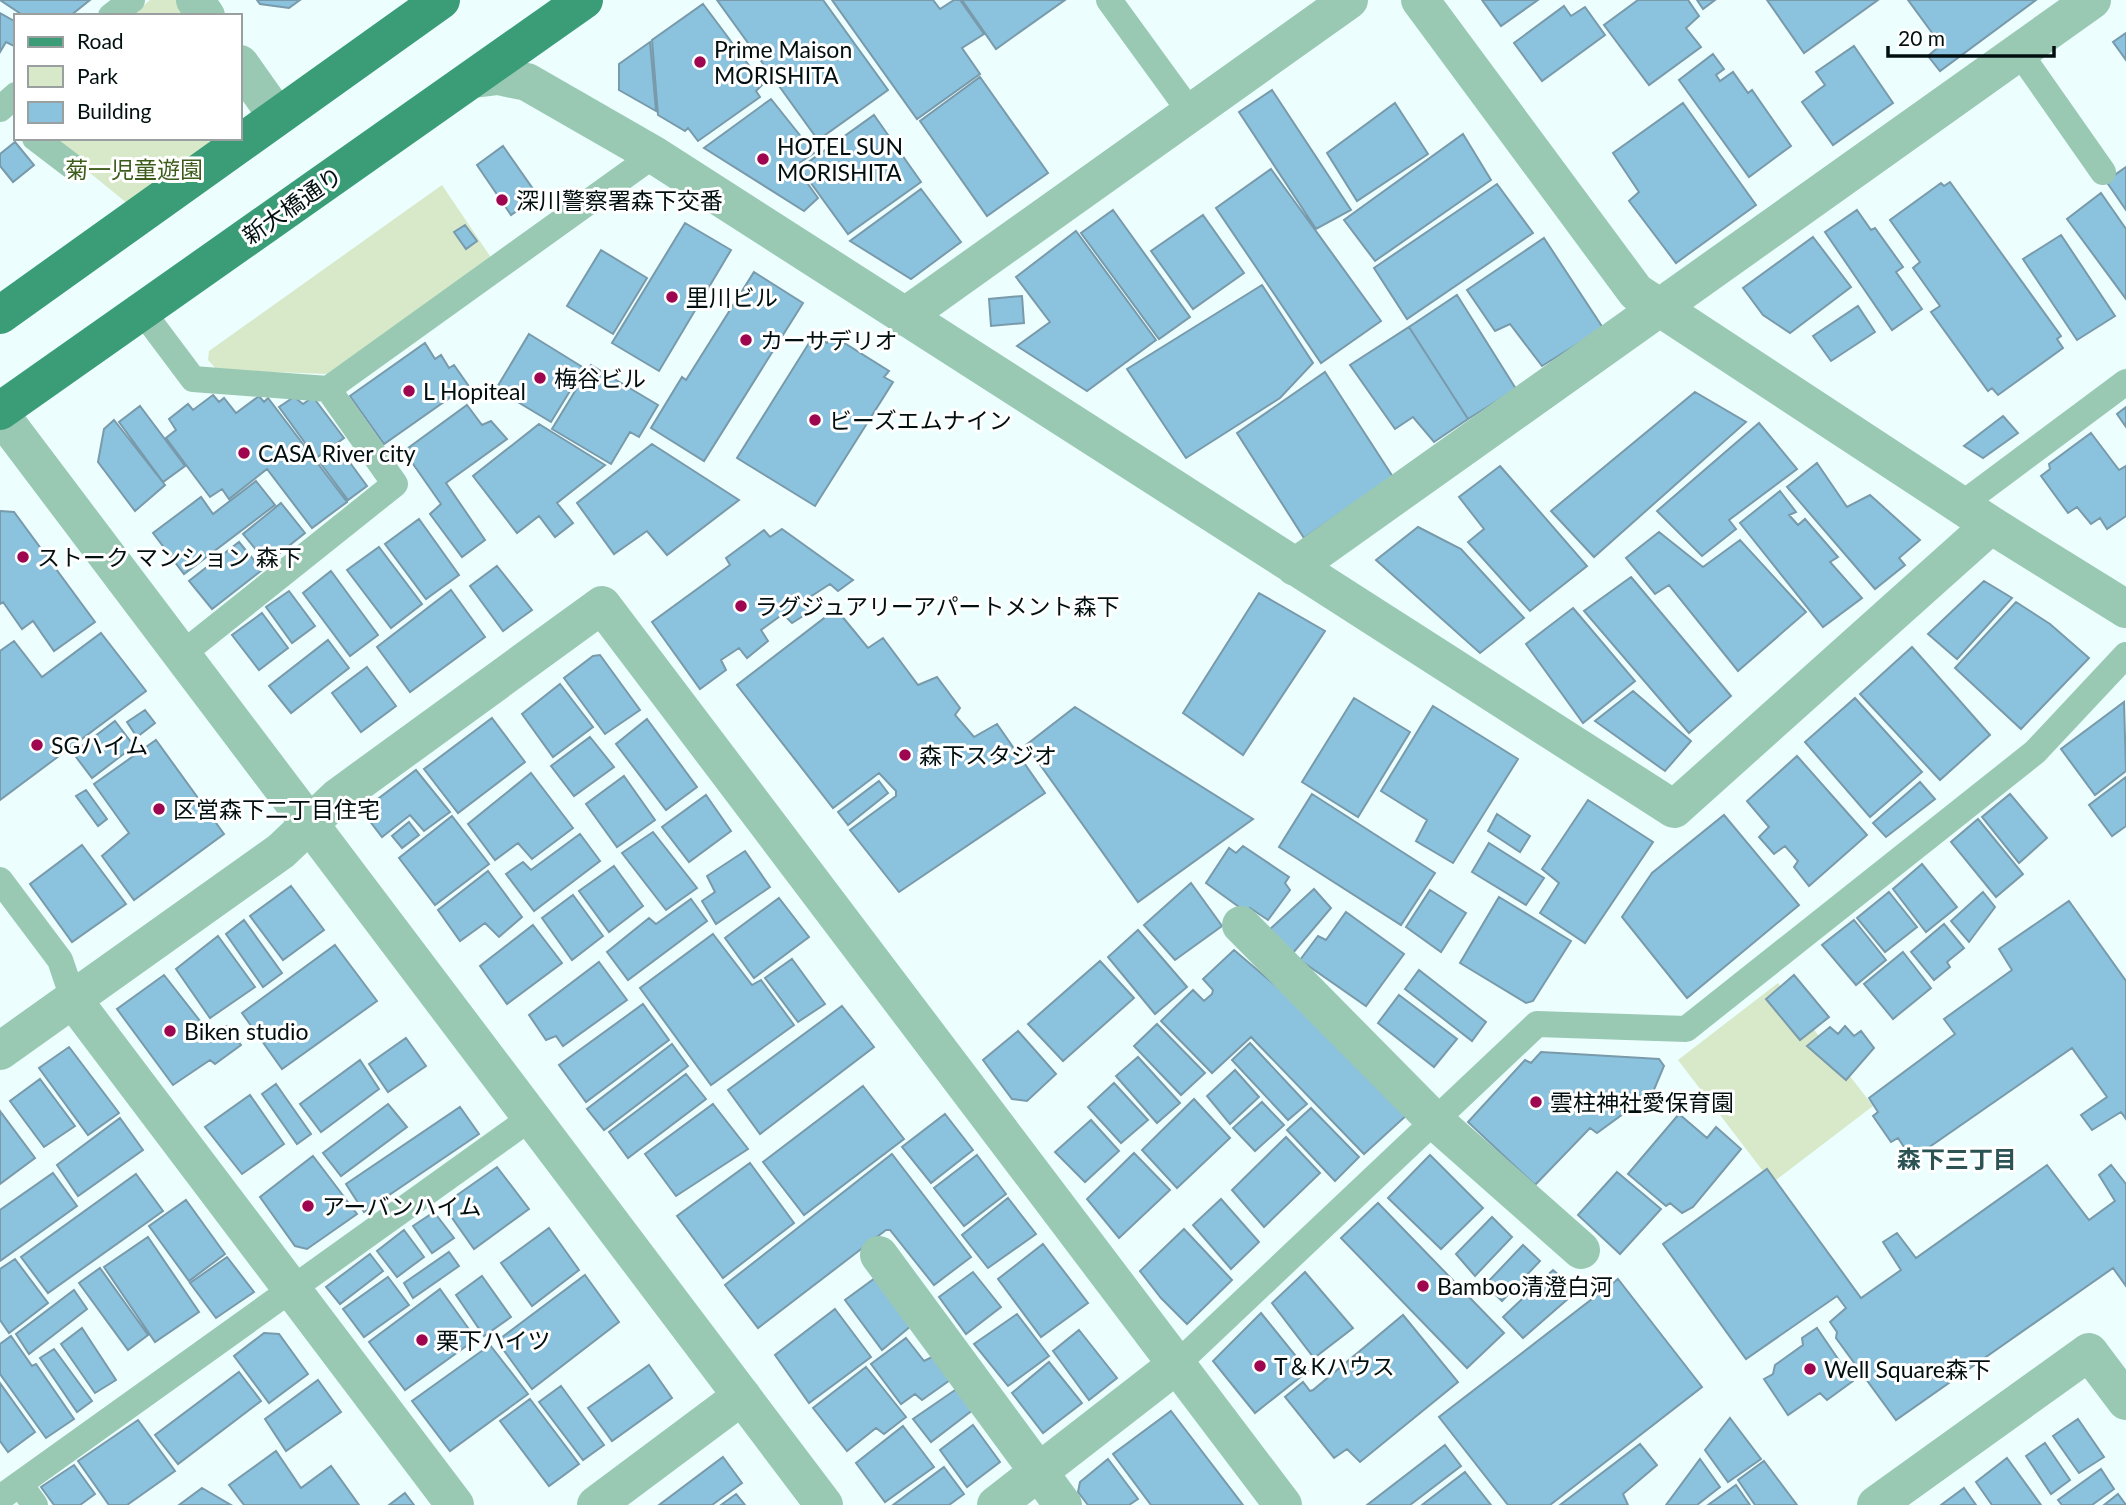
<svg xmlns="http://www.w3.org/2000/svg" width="2126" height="1505" viewBox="0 0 2126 1505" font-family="Lato,'Noto Sans JP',sans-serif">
<rect width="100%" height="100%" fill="#edfefe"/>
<path fill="#d7e9c9" d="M150,0H184L195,16H131Z
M47,138H229L133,208Z
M442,185L492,259L327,374L217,370L208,360L209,351Z
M1778,983L1873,1106L1772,1183L1678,1060Z"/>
<path fill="#8bc3de" stroke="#789aab" stroke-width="2" d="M0,0H90L70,16H24Z
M257,0H300L289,8L260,4Z
M717,0H823L888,90L818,140Z
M832,0H933L940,9L954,0H960L984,34L962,48L980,74L917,119Z
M962,0H1065L996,49Z
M1482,0H1538L1501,26Z
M1638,0H1688L1699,16L1686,28L1701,47L1649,85L1604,25Z
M1697,0H1715L1703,9Z
M1767,0H1878L1804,53Z
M1908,0H2036L1940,71L1928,56L1941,45Z
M703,4L763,84L756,91L760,97L698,141L688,128L685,131L658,115L652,40Z
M1564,6L1571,16L1585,7L1605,35L1542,81L1514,43Z
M0,13L16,22V47L6,42L0,52Z
M2126,33V60L2113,42Z
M650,42L656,111L619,90V64Z
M1854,46L1893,103L1833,145L1802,102L1825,85L1816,72Z
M1713,54L1724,69L1716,75L1720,81L1733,72L1748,93L1752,90L1791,146L1749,177L1679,80Z
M980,77L1048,173L987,216L920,121Z
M1272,90L1351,210L1316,229L1239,112Z
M771,99L814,153L795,166L818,198L804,211L704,148Z
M1395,103L1428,154L1357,201L1327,153Z
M1683,103L1756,205L1676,263L1629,201L1639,192L1613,153Z
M874,115L921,182L848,234L800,168Z
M1463,134L1491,180L1375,261L1344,220Z
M15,142L34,165L13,182L0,166V154Z
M503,146L538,196L511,215L477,165Z
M2126,167V210L2106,181Z
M1271,169L1381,321L1321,363L1216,208Z
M1950,182L2061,336L2057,339L2063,348L1998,395L1992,388L1988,391L1931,312L1940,306L1913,268L1920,262L1890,220L1941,183L1944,186Z
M1497,184L1533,233L1407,319L1374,268Z
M921,189L961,242L911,279L850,241Z
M2101,193L2126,229V299L2067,219Z
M1113,210L1190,317L1159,339L1081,233Z
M1857,210L1871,230L1875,228L1903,267L1896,272L1922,309L1892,330L1825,232Z
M1203,215L1244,273L1193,309L1151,251Z
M685,223L731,250L659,371L612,343Z
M465,225L477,241L466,249L454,232Z
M1076,231L1156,340L1087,391L1017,346L1050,322L1016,277Z
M2061,235L2115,316L2077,340L2023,259Z
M1813,237L1851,287L1790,333L1763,315L1743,288Z
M1544,238L1603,328L1542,366L1510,324L1495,331L1467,290Z
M601,250L647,278L613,334L567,306Z
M754,272L803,303L704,461L651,428L682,377L686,380Z
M1262,285L1313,363L1280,398L1186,458L1127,369Z
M1457,295L1516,389L1468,419L1409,327Z
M1022,296L1024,323L991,326L989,299Z
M1858,306L1875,332L1831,361L1813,336Z
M1409,327L1468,419L1434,442L1413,417L1395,429L1350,365Z
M529,334L584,368L551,422L496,389Z
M814,335L827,343L829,339L839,345L841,341L889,371L884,377L893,382L815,506L737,458Z
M425,343L435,359L441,355L449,368L454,365L468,385L384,444L350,396Z
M591,365L658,405L639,437L630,432L611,464L552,429Z
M1325,372L1393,477L1304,538L1237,433Z
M1695,392L1746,422L1594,557L1551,511Z
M213,395L219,402L224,398L236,413L259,396L264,402L268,398L347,502L312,528L267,469L229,499L222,489L210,497L166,438L176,430L169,419L188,404L193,410Z
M294,397L303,404L313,397L344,438L316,458L279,407Z
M467,405L482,425L491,421L507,439L446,483L485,540L462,557L430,514L441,504L404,451Z
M140,406L185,466L163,482L119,422Z
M2126,407V427L2117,414Z
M2003,416L2018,433L1983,458L1964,446Z
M114,420L165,485L135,511L98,462L104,429Z
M1759,423L1797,469L1729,520L1736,529L1702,556L1657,511Z
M539,424L605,465L557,503L573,523L555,537L539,516L517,533L473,476Z
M2091,433L2119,470L2126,466V516L2107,529L2100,518L2091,524L2077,507L2068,513L2041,476L2050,469L2049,464Z
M652,444L739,500L667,555L647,531L614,554L577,503Z
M340,449L367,486L348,500L321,464Z
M1817,463L1847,507L1870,495L1920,540L1899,558L1905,565L1875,589L1787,487Z
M1500,466L1587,566L1530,611L1468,542L1484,529L1459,497Z
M256,481L275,505L184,574L153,533L201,497L213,514Z
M1780,491L1796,512L1789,515L1798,525L1805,519L1838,557L1830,562L1862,598L1823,627L1740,523Z
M281,503L305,533L267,563L243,534Z
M0,511L14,512L95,622L54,651L33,621L22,629L3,602L0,604Z
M419,519L459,575L426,599L385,544Z
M1418,527L1461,549L1524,618L1480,653L1376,560Z
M782,529L853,580L838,591L830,584L804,601L811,611L792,623L783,614L761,630L768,641L747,658L739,648L721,660L726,670L700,689L652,622L730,565L726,558L764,530L770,537Z
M1659,532L1703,567L1740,540L1806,612L1738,671L1669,585L1655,594L1626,558Z
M239,542L262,570L212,609L189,581Z
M379,547L422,604L391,628L347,570Z
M497,566L532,610L503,631L470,586Z
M331,571L378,635L350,656L303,593Z
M1631,577L1731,696L1689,733L1584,611Z
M1984,581L2012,598L1957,659L1928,634Z
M451,590L485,637L410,692L377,647Z
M289,591L315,626L292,643L266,607Z
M1259,593L1325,631L1243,755L1183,713Z
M2016,602L2050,624L2089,658L2021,729L1955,668Z
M1573,608L1635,681L1583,723L1526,644Z
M836,609L868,648L883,638L918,685L937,677L960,708L955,715L974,737L997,724L1045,793L899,892L850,830L896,796V791L879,773L833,808L737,685Z
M262,613L288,648L259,670L232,635Z
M101,633L146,691L0,800V651L14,641L42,677Z
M328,640L349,668L291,713L269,686Z
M1912,647L1990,735L1940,780L1860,694Z
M600,655L640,710L605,734L564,678L593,656Z
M367,667L396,706L361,732L332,693Z
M560,684L593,727L553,757L522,714Z
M1633,691L1691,741L1665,771L1595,721Z
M1354,698L1410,732L1358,817L1302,782Z
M1855,698L1922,772L1870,817L1805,742Z
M2124,702L2126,771L2095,795L2061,749Z
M1433,706L1518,759L1453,863L1416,841L1427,820L1381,791Z
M1075,707L1253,819L1138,902L1026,745Z
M145,710L155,723L137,737L127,722Z
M492,718L525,762L458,813L424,769Z
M647,719L697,787L666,810L616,744Z
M115,721L134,746L92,778L73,753Z
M590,737L614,767L574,796L551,766Z
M156,740L224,834L134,900L102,856L129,833L94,784Z
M1797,756L1867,835L1809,886L1794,867L1798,861L1785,846L1774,854L1759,837L1769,827L1747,801Z
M416,770L450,812L424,831L410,815L382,837L362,811Z
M531,773L573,828L532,859L518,843L495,860L468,824Z
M624,776L655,820L617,847L586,804Z
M2126,777V826L2112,836L2089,805Z
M879,781L888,793L848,825L838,812Z
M1920,782L1935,799L1886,837L1873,823Z
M86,790L107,819L98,826L76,796Z
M1312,794L1435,873L1401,925L1279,847Z
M2010,794L2047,838L2019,863L1982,817Z
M706,795L731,831L689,862L662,827Z
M1588,800L1653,842L1585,943L1540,913L1559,883L1542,869Z
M1497,814L1530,836L1520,852L1488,831Z
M1724,815L1799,905L1687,998L1622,917L1652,873Z
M452,816L489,864L435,905L399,858Z
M1978,819L2023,874L1996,897L1951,842Z
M409,822L419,835L402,848L392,836Z
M653,832L697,888L666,910L622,853Z
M580,834L600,861L534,911L506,874L523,862L531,870Z
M1489,843L1544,878L1526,905L1472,872Z
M82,845L126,904L72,942L30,884Z
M1243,846L1289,877L1285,883L1290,890L1268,920L1250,908L1246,912L1206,883L1229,848L1236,853Z
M745,851L770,887L716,924L702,901L715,892L707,876Z
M1922,864L1957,907L1926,932L1893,889Z
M614,866L643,906L609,932L579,891Z
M488,871L522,917L499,937L485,923L460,941L438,910Z
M1191,883L1222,926L1175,960L1144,925Z
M291,886L324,930L283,960L250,916Z
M1314,889L1331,908L1292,954L1268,931Z
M1430,890L1466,913L1441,952L1406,927Z
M1889,892L1917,927L1885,952L1857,918Z
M1983,892L1995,907L1969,942L1951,921Z
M573,895L603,936L572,960L542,918Z
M1499,897L1571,941L1533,1001L1526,1003L1460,963Z
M779,898L809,937L754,978L725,938Z
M691,899L707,921L628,980L607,952L649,918L656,924Z
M2069,901L2126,981V1119L2121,1112L2092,1130L2081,1115L2107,1097L2072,1048L1912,1159L1898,1138L1891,1142L1873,1116L1878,1112L1869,1098L1955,1034L1944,1019L2012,970L1999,949Z
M1346,912L1404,954L1366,1006L1300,960L1318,936L1326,940Z
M244,920L282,973L263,987L226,934Z
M1854,920L1886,960L1856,985L1822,945Z
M1944,924L1964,948L1947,962L1950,967L1934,980L1911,952Z
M533,925L562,963L507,1004L480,966Z
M1138,930L1187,987L1155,1014L1108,957Z
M713,934L752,985L761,980L794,1025L711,1085L640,988Z
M218,936L255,987L210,1018L176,969Z
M335,945L377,1001L282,1069L242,1013Z
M1234,950L1323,1026L1409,1113L1364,1154L1251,1037L1212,1073L1161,1021L1193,990L1204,1001L1212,994L1213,990L1203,979Z
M1903,952L1931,988L1893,1019L1864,984Z
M792,959L825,1004L798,1022L765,978Z
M1100,961L1134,998L1063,1061L1028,1024Z
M599,962L627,1000L563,1046L556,1036L546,1040L529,1015Z
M1419,970L1486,1022L1472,1041L1405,989Z
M164,975L211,1035L227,1026L241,1045L215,1064L210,1060L173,1085L117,1009Z
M1794,975L1829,1017L1800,1040L1766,999Z
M1399,995L1457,1039L1434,1067L1378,1023Z
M643,1004L669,1040L586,1102L559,1065Z
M842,1006L874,1047L760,1134L728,1090Z
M1157,1024L1205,1073L1181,1095L1134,1046Z
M1845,1026L1854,1036L1861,1031L1874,1048L1846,1080L1807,1046L1830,1027L1838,1034Z
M1018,1031L1056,1074L1027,1101L1012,1099L983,1060Z
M406,1038L426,1066L388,1092L369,1064Z
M1250,1043L1307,1104L1288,1120L1232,1060Z
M672,1044L688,1066L604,1130L587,1109Z
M69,1047L119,1113L88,1135L39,1068Z
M1541,1052L1659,1059L1664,1066L1653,1092L1597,1133L1590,1128L1535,1185L1468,1122L1525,1060L1531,1063Z
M1138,1057L1180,1103L1157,1123L1116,1076Z
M360,1060L379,1089L321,1132L300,1104Z
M1235,1070L1259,1097L1230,1124L1207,1096Z
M686,1074L706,1099L628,1158L609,1132Z
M40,1079L75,1126L44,1147L10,1101Z
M1114,1083L1148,1120L1121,1143L1088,1107Z
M276,1084L311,1134L297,1144L262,1094Z
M863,1086L904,1139L804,1215L763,1162Z
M250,1095L284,1144L242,1174L205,1127Z
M1194,1099L1230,1138L1177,1188L1142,1150Z
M1262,1102L1284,1125L1255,1151L1233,1128Z
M388,1104L407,1127L341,1176L323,1153Z
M713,1104L748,1149L676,1196L645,1154Z
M460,1107L479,1134L364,1212L346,1184Z
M1311,1108L1359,1157L1335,1181L1287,1130Z
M0,1111L35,1158L0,1184Z
M945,1114L973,1150L931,1183L902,1147Z
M1679,1114L1707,1138L1716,1127L1741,1149L1693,1207L1682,1213L1670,1203L1666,1206L1628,1174Z
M120,1118L143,1150L78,1196L57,1165Z
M1091,1120L1119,1151L1085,1182L1055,1152Z
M1286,1137L1320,1173L1264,1227L1232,1190Z
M1134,1153L1170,1190L1119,1238L1087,1199Z
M892,1154L971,1257L934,1285L890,1230H886L758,1328L725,1285Z
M977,1155L1006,1194L964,1226L934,1188Z
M1430,1155L1483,1208L1441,1249L1388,1198Z
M313,1156L357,1214L307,1249L295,1246L260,1197Z
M750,1163L794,1223L723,1278L677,1216Z
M2047,1165L2089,1220L2115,1201L2099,1175L2111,1165L2126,1184V1286L2113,1268L1896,1420L1836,1338L1837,1332L1830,1322L1846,1308L1837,1296L1746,1359L1663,1244L1767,1169L1861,1298L1901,1270L1883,1242L1897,1233L1916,1258Z
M497,1167L529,1209L474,1249L443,1205Z
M1617,1172L1661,1209L1620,1254L1578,1215Z
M53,1173L77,1206L0,1261V1210Z
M136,1174L163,1211L48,1293L21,1257Z
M1008,1198L1036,1234L988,1268L962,1235Z
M1221,1199L1259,1242L1231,1269L1193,1225Z
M186,1200L225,1254L189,1281L149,1226Z
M1378,1203L1504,1333L1467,1368L1341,1238Z
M434,1212L454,1238L432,1253L413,1226Z
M1492,1217L1512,1237L1475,1276L1456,1254Z
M549,1228L579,1270L532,1306L501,1263Z
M1184,1229L1232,1280L1187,1324L1161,1298L1140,1271Z
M404,1230L424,1257L397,1277L377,1251Z
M148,1237L199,1312L155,1342L104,1267Z
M1043,1244L1088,1303L1041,1337L998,1279Z
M1523,1245L1540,1261L1502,1301L1485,1285Z
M449,1252L459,1266L413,1298L404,1283Z
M370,1254L383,1271L340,1304L326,1287Z
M227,1257L254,1292L216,1318L190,1283Z
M15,1259L48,1303L9,1333L0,1320V1269Z
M100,1268L148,1335L128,1350L79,1283Z
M1553,1270L1577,1291L1523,1338L1503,1317Z
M973,1272L1001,1307L966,1334L939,1297Z
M1305,1272L1353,1328L1314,1358L1272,1303Z
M882,1273L918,1320L882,1350L845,1300Z
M585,1275L619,1322L532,1389L497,1341Z
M482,1276L511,1317L484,1336L456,1295Z
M388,1277L409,1305L364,1337L343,1309Z
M1618,1279L1702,1387L1550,1505H1508L1439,1417Z
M440,1289L476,1339L405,1390L369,1342Z
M74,1290L87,1309L29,1354L16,1334Z
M835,1309L871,1357L809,1403L775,1355Z
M1261,1313L1308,1371L1255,1413L1213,1361Z
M1017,1314L1049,1356L1008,1386L974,1344Z
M1403,1315L1458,1382L1360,1462L1347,1449L1334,1458L1285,1397L1303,1382L1310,1391L1313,1390Z
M82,1328L116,1380L95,1393L61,1344Z
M1817,1328L1853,1381L1827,1400L1820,1393L1788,1415L1764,1379L1773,1374L1775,1365L1803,1345L1802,1338Z
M1079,1330L1117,1378L1089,1400L1053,1351Z
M264,1333L279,1334L308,1374L269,1403L234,1356Z
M11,1336L32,1366L36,1364L74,1419L46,1438L0,1374V1344Z
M906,1338L924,1361L932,1357L950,1380L922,1400L915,1394L901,1404L871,1364Z
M490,1345L528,1394L450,1451L412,1401Z
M54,1349L92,1401L77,1412L40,1358Z
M1049,1362L1082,1403L1043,1433L1012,1393Z
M649,1365L672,1398L612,1441L588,1408Z
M866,1367L906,1417L884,1434L876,1428L847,1451L813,1408Z
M239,1372L261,1401L178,1464L155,1435Z
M318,1380L341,1412L286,1451L265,1419Z
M0,1383L35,1432L8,1452L0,1441Z
M561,1386L604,1445L583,1460L539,1402Z
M958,1388L974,1409L931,1442L913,1419Z
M530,1399L579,1464L549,1486L500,1421Z
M1171,1411L1243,1505H1151L1113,1454Z
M1730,1418L1761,1459L1728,1482L1705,1450Z
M2078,1419L2104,1457L2079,1473L2053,1436Z
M138,1420L175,1471L127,1505H109L78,1461Z
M973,1425L1000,1462L967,1487L940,1450Z
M903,1426L934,1467L885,1502L856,1463Z
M2045,1443L2070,1480L2051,1494L2026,1456Z
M1640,1444L1657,1465L1623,1494L1628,1505H1560Z
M1445,1445L1461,1466L1410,1505H1367Z
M276,1451L301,1488L331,1466L359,1505H244L229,1485Z
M723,1457L742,1483L712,1505H659Z
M2007,1458L2041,1505H1992L1976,1482Z
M1108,1459L1138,1499L1129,1505H1088L1078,1492L1080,1482Z
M1700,1459L1720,1487L1697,1505H1666Z
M1764,1461L1797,1505H1755L1738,1480Z
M74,1465L95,1494L80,1505H54L41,1487Z
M944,1467L964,1494L949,1505H893Z
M2101,1469L2114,1489L2092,1505H2062L2058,1500Z
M1465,1472L1491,1505H1422Z
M1736,1485L1750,1505H1708Z
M202,1488L231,1505H179Z
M1964,1488L1976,1505H1941Z
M405,1493L414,1505H389Z
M736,1494L745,1505H721Z
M2118,1494L2126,1505H2104Z"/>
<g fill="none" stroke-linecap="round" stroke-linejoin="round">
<path stroke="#9ac9b3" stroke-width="26" d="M1109,0L1191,113
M111,16L132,0
M2019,52L2103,172
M0,109L16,95
M35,138L73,167
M142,311L193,379L328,389L654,155
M1961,505L2126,382
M181,655L395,484L328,389
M0,880L60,960L74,1001
M1175,1366L1537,1024L1686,1029L2035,752L2126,655
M20,1484L35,1505
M0,1498L532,1117"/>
<path stroke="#9ac9b3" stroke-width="38" d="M195,0L206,16
M1420,0L1636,292L1991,525L2126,609
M240,64L276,115
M474,79L498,76L527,82L654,155L1674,809L1991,525
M904,317L1349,0
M1295,567L2092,0
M1241,925L1435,1121L1581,1250
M74,1001L455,1505
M0,1051L281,851L338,797L602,605L1283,1505
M879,1255L1063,1505
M596,1505L742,1396
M996,1505L1175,1366
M1876,1505L2089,1352L2126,1401"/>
<path stroke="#9ac9b3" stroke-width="38" d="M0,414L824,1505"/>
<path stroke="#3a9d77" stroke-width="38" d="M0,315L441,0
M0,411L584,0"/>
</g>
<g fill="#9e0750" stroke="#fff" stroke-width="2.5">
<circle cx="700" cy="62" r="7"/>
<circle cx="763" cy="159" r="7"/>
<circle cx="502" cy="200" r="7"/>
<circle cx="672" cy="297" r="7"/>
<circle cx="746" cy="340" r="7"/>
<circle cx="540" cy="378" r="7"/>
<circle cx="409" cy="391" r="7"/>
<circle cx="815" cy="420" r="7"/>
<circle cx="244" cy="453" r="7"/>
<circle cx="23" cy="557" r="7"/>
<circle cx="741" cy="606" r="7"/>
<circle cx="37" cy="745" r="7"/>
<circle cx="905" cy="755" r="7"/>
<circle cx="159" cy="809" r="7"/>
<circle cx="170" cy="1031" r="7"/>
<circle cx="1536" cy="1102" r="7"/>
<circle cx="308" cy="1206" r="7"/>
<circle cx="1423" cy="1286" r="7"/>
<circle cx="422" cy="1340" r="7"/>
<circle cx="1260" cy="1366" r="7"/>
<circle cx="1810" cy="1369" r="7"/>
</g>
<g text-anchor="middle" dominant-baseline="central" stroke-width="6" stroke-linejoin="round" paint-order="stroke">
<g font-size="23" fill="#020f10" stroke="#fff" text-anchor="start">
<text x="714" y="49">Prime Maison<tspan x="714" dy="26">MORISHITA</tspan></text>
<text x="777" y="146">HOTEL SUN<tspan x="777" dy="26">MORISHITA</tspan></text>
<text x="516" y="200">深川警察署森下交番</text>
<text x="686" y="297">里川ビル</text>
<text x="760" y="340">カーサデリオ</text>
<text x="554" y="378">梅谷ビル</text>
<text x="423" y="391">L Hopiteal</text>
<text x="829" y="420">ビーズエムナイン</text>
<text x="258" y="453">CASA River city</text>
<text x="37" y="557">ストーク マンション 森下</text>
<text x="755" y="606">ラグジュアリーアパートメント森下</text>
<text x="51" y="745">SGハイム</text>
<text x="919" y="755">森下スタジオ</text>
<text x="173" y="809">区営森下二丁目住宅</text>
<text x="184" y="1031">Biken studio</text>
<text x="1550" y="1102">雲柱神社愛保育園</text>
<text x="322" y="1206">アーバンハイム</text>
<text x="1437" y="1286">Bamboo清澄白河</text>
<text x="436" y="1340">栗下ハイツ</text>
<text x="1274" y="1366">T＆Kハウス</text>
<text x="1824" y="1369">Well Square森下</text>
</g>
<g font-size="23" fill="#3d5c1b" stroke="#fff">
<text x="134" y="169">菊一児童遊園</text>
</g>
<g font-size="23" fill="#020f10" stroke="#fff">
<text transform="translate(292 205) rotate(-35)">新大橋通り</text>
</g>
<g font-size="24" font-weight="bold" fill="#2c5354" stroke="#fff">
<text x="1957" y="1158">森下三丁目</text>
</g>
</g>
<rect x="14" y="14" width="228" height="126" fill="#ffffff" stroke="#9a9f9f" stroke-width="2"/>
<rect x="28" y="37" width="35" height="10" fill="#3a9d77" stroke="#9a9f9f" stroke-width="2"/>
<text x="77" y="49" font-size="21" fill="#020f10">Road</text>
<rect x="28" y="66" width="35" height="21" fill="#d7e9c9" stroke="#9a9f9f" stroke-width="2"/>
<text x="77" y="84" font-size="21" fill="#020f10">Park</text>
<rect x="28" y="102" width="35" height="21" fill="#8bc3de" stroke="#9a9f9f" stroke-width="2"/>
<text x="77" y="119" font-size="21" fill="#020f10">Building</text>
<path d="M1888 46v10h166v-10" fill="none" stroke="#020f10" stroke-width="3.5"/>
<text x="1898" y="46" font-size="21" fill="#020f10" stroke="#ffffff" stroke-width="5" paint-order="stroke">20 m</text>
</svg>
